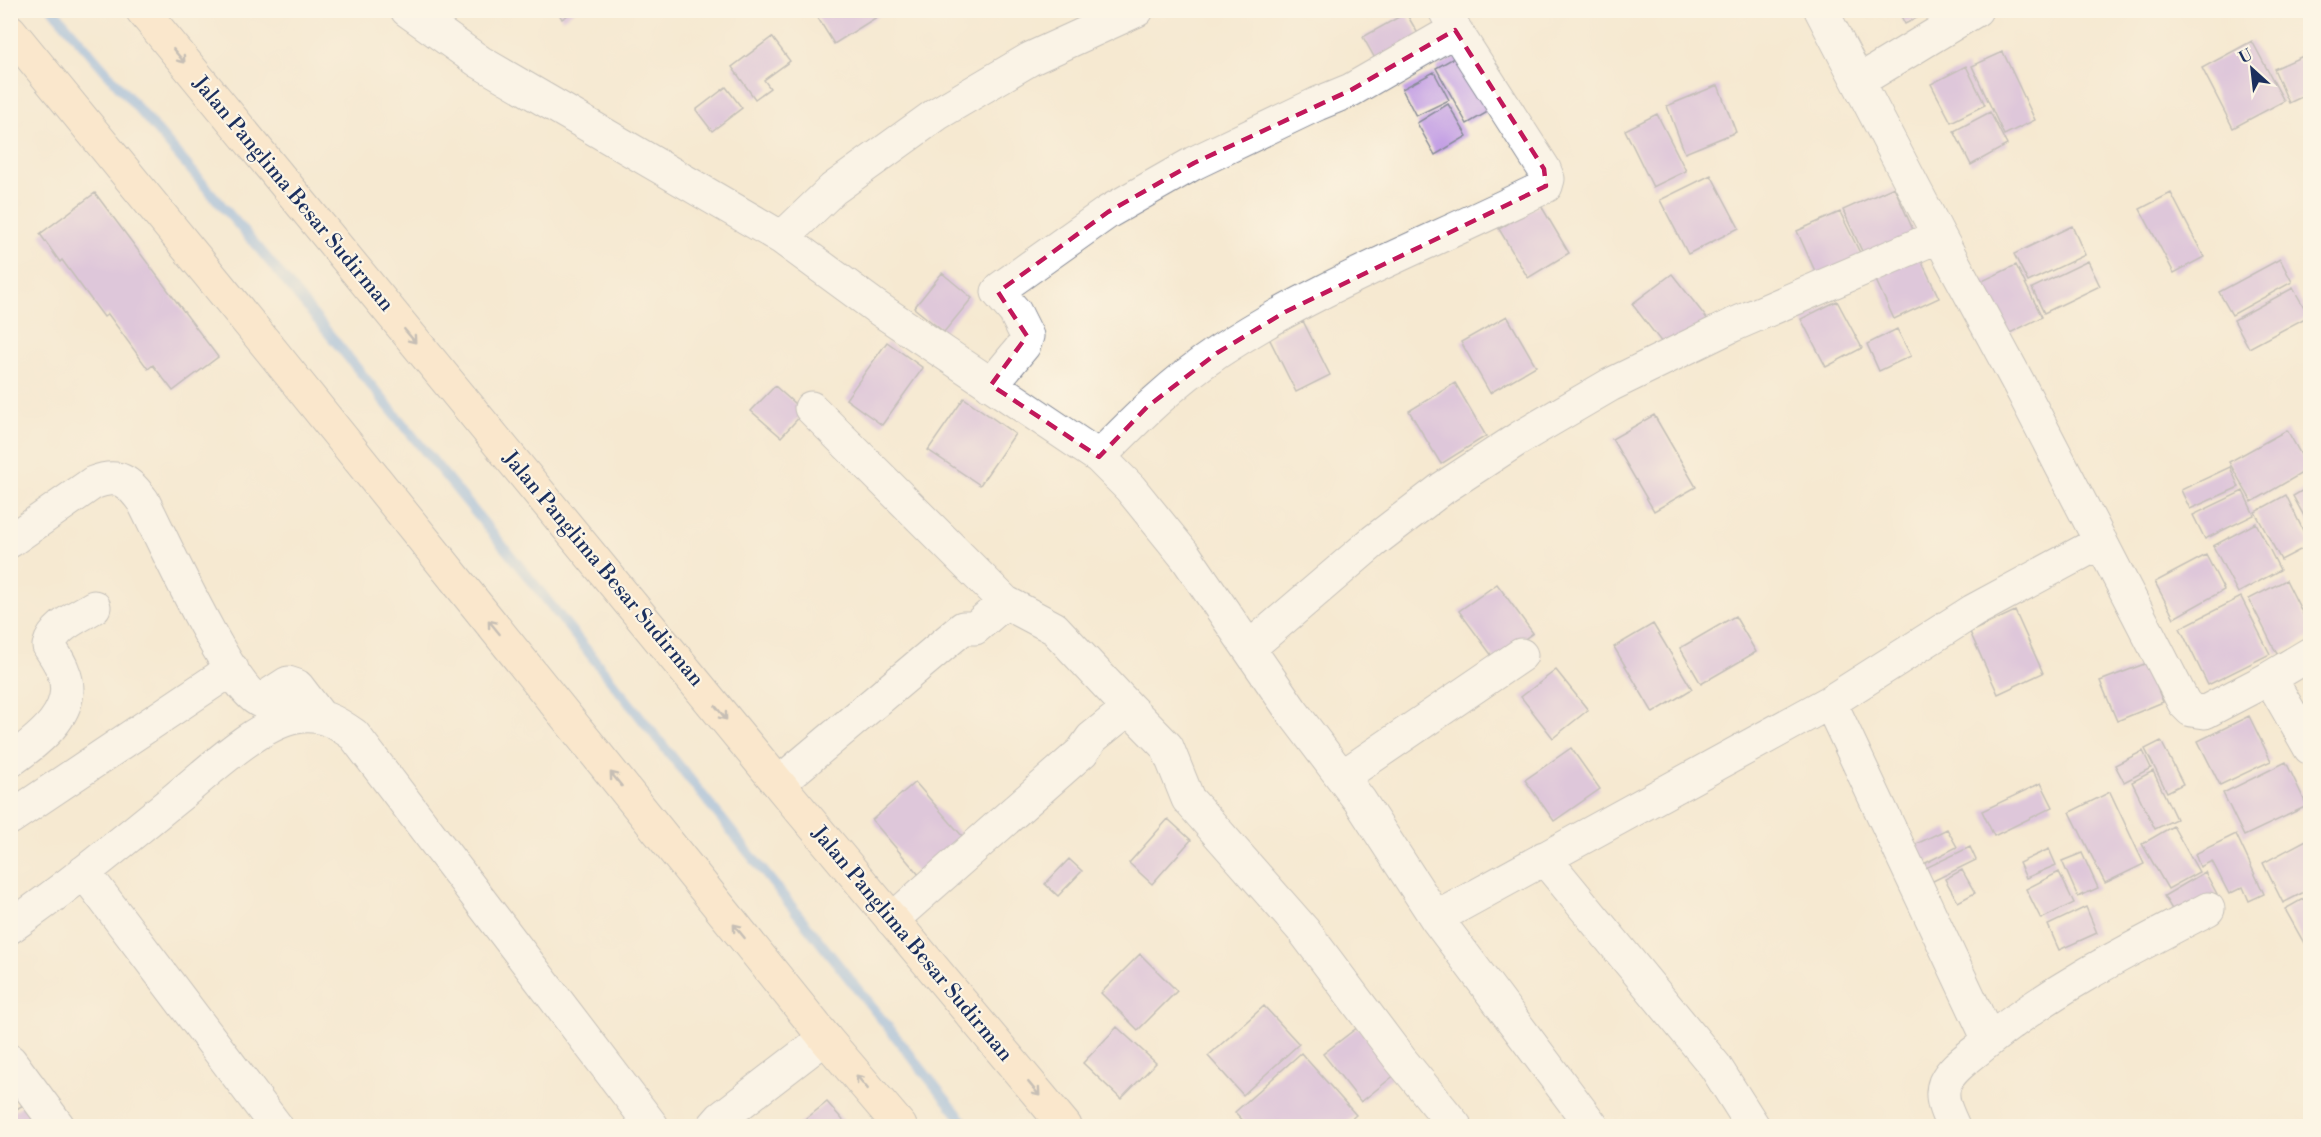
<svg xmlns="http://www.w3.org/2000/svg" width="2321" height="1137" viewBox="0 0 2321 1137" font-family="'Libre Bodoni',serif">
<rect width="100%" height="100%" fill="#fcf5e5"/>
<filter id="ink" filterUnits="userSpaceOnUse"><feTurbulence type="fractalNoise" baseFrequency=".0167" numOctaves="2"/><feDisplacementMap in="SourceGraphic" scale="12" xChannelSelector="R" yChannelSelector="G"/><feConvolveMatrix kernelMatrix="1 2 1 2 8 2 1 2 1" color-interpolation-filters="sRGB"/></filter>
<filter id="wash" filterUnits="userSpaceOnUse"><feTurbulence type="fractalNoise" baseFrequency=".008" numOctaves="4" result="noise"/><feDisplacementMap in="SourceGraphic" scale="24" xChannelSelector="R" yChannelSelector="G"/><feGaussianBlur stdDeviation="1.35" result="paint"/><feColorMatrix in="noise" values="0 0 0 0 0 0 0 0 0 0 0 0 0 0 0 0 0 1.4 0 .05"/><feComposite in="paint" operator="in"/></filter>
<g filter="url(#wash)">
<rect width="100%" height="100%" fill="#f6e9d1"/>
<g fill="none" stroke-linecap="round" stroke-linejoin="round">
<path stroke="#79aae4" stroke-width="10" d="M53,10L261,251L534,584L967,1126"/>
</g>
<g id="blocks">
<path fill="#c29ee5" d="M557,10H576L562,19Z
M813,10H888L834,44Z
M1898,10H1932L1905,24Z
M1406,13L1424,44L1381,69L1363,37Z
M772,37L790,61L764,80L770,88L755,99L732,67Z
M2252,41L2284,101L2233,128L2202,68Z
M1466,51L1498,106L1467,124L1436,68Z
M2003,52L2035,120L2004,135L1972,66Z
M2310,53V93L2289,103L2274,69Z
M1966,66L1985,105L1951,122L1931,84Z
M1434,72L1449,100L1416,116L1402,89Z
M1718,85L1736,132L1685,153L1667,106Z
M726,87L742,108L712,131L696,110Z
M1448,104L1467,136L1435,155L1417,123Z
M1990,112L2007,145L1971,165L1954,131Z
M1657,114L1686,171L1653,187L1625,130Z
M1711,175L1739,228L1688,254L1660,200Z
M1894,187L1918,241L1868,264L1843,210Z
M95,193L218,357L173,391L153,365L148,369L108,314L104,317L62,260L60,262L40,234Z
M2171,193L2204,257L2174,273L2140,209Z
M1540,204L1569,253L1528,278L1499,229Z
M1840,212L1863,259L1819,280L1797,231Z
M2072,226L2085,255L2028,282L2014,254Z
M1918,254L1939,298L1894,319L1874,276Z
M2280,259L2292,282L2232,315L2219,292Z
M2088,261L2100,286L2044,313L2032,288Z
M2016,265L2042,317L2004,336L1978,283Z
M942,273L972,298L944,332L914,308Z
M1672,274L1709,321L1669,352L1632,304Z
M2293,288L2309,316L2249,348L2234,320Z
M1837,301L1862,348L1826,367L1801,319Z
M1507,316L1536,366L1490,393L1461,342Z
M1303,321L1330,375L1296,392L1269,338Z
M1897,329L1911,356L1879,371L1867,344Z
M887,342L923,368L882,425L846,399Z
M1455,383L1486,436L1441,464L1409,411Z
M775,386L804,412L781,437L751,411Z
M964,398L1015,434L980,485L928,450Z
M1654,415L1696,487L1654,511L1612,439Z
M2287,430L2309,469L2252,502L2229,462Z
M2310,441V459L2303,445Z
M2230,467L2239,487L2190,509L2181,490Z
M2310,486V527L2293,496Z
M2243,491L2254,515L2205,539L2193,515Z
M2286,495L2310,545L2281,560L2255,512Z
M2256,523L2280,570L2238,593L2213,546Z
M2206,555L2224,590L2174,618L2155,582Z
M2286,580L2310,628V637L2277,654L2249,599Z
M1497,584L1533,633L1495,660L1459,611Z
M2241,597L2270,654L2208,685L2180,628Z
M2015,611L2043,673L1998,694L1970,632Z
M1735,616L1756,652L1701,684L1680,648Z
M1653,624L1692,689L1653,713L1614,647Z
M2147,663L2163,702L2117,721L2100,681Z
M1556,670L1588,710L1553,738L1521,697Z
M2249,716L2271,761L2220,785L2198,741Z
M2161,741L2183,784L2167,792L2145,749Z
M1571,748L1600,789L1554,821L1525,780Z
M2143,751L2151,768L2124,782L2115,765Z
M2286,762L2307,806L2244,836L2223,793Z
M2153,771L2176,819L2155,829L2132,782Z
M915,782L970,845L926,883L872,820Z
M2041,783L2053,807L1994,836L1982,811Z
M2110,792L2144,864L2105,883L2070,812Z
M1168,819L1191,840L1152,884L1129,863Z
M2173,826L2199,872L2168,889L2142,844Z
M1947,829L1957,847L1914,869L1904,850Z
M2236,834L2264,894L2249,901L2243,887L2229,894L2212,861L2200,867L2195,854Z
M2310,838V889L2283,903L2263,863Z
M1970,847L1976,860L1921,887L1915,873Z
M2049,849L2056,865L2026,878L2019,863Z
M2082,853L2098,888L2078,897L2062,861Z
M1069,859L1082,871L1058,896L1045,884Z
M1962,870L1975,893L1958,902L1945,879Z
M2059,872L2074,903L2041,919L2026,889Z
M2205,872L2217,894L2177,918L2164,896Z
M2310,895V940L2304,943L2285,909Z
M2086,907L2097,933L2059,950L2048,925Z
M1140,954L1177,991L1138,1030L1101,993Z
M1264,1006L1299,1044L1243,1095L1208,1056Z
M1117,1027L1156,1063L1121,1099L1083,1063Z
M1358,1027L1396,1074L1361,1102L1323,1054Z
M1301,1053L1356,1115L1343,1126H1248L1235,1112Z
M827,1102L848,1126H797Z
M23,1105L38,1126H10V1113Z"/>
</g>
</g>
<g filter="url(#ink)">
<use href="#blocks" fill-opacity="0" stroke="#888c98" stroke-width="1.5"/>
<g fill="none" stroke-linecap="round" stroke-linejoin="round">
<defs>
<path id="street" d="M407,10L480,62L782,238L876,307L1099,457L1130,488L1186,557L1291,710L1360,801L1436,918L1592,1126
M1821,10L1939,236L2019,384L2184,703L2191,710L2205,712L2270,678L2310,654
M1859,81L1976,10
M782,238L833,189L937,114L1030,59L1137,10
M991,385L1024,345L1027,336L1015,312L998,292L1001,288L1108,212L1194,163L1317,104L1351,90L1455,30
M811,408L1005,602L1054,628L1129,708L1092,738L1082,752L892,920
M1099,457C1136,419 1173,382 1218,352C1320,284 1437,241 1546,186L1548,179L1544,169L1455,30L1445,10
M10,541L93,483C119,473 128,481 143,501C161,536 230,689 260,701L288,683L297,686L320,716
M1249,648L1374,541L1443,488L1521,437L1610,385L1733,325L1939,236
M2270,678L2310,748
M1830,702L1989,1040
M1129,708L1167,747L1188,799L1304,931L1400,1059L1455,1126
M10,761C37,741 80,711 63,671C60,662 54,654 49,646C54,626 78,617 94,607
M1342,777L1521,655
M779,783L963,628H975L1005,602
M10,818L232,669
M1544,858L1715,1066L1753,1126
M84,872L276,1126
M1436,918L1830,702L1973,611L2101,542
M10,927C68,887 122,842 176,798C207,773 257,724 296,717C320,712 336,722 354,735L652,1126
M10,1061L58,1126
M714,1126L721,1118L825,1038
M1953,1126C1947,1113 1939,1098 1945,1083C1952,1068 1968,1058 1981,1047C2049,990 2129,950 2208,909"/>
<path id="secondary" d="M142,10L788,795L1065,1126
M10,31L271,350L825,1038L900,1126"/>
</defs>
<use href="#street" stroke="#888c98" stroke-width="35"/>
<use href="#secondary" stroke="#888c98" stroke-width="35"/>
<use href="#street" stroke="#fff" stroke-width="33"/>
<use href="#secondary" stroke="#fee5c5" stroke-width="33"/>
</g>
<defs><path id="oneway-shaft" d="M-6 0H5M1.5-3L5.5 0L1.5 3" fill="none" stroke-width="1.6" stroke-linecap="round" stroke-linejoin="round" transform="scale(1.5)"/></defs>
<g stroke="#8c8a92">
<use href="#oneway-shaft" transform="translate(179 56) rotate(50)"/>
<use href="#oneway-shaft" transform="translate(410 336) rotate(50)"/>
<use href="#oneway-shaft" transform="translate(494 627) rotate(-129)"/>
<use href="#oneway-shaft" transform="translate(721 713) rotate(51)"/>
<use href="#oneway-shaft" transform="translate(616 779) rotate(-129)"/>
<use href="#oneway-shaft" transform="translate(739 931) rotate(-129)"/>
<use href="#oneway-shaft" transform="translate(862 1082) rotate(-130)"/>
<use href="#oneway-shaft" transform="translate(1034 1089) rotate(50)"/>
</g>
</g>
<path d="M0 0H2321V1137H0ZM1455,30L1544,169L1546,186L1285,312L1217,353L1147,407L1099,457L991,385L1027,336L998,292L1108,212L1194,163L1351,90Z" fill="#f6e9d1" fill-opacity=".55" fill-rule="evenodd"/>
<path fill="none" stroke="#c2185b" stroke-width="4.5" stroke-dasharray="12 8" stroke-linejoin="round" d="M1455,30L1544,169L1546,186L1285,312L1217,353L1147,407L1099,457L991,385L1027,336L998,292L1108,212L1194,163L1351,90Z"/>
<g text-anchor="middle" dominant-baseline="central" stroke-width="4.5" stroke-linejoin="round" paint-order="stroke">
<g font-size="21" fill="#1b2f5e" stroke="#fcf5e5">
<text transform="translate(293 194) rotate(50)">Jalan Panglima Besar Sudirman</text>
<text transform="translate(603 569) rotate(50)">Jalan Panglima Besar Sudirman</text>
<text transform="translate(912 944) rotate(50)">Jalan Panglima Besar Sudirman</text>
</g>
</g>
<rect width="2321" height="1137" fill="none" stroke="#fcf5e5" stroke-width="36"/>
<g transform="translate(2252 69) rotate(333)" stroke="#fcf5e5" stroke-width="4.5" paint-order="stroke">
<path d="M0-4.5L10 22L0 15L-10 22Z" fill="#1b2f5e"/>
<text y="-9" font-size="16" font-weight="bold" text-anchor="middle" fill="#1b2f5e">U</text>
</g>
</svg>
